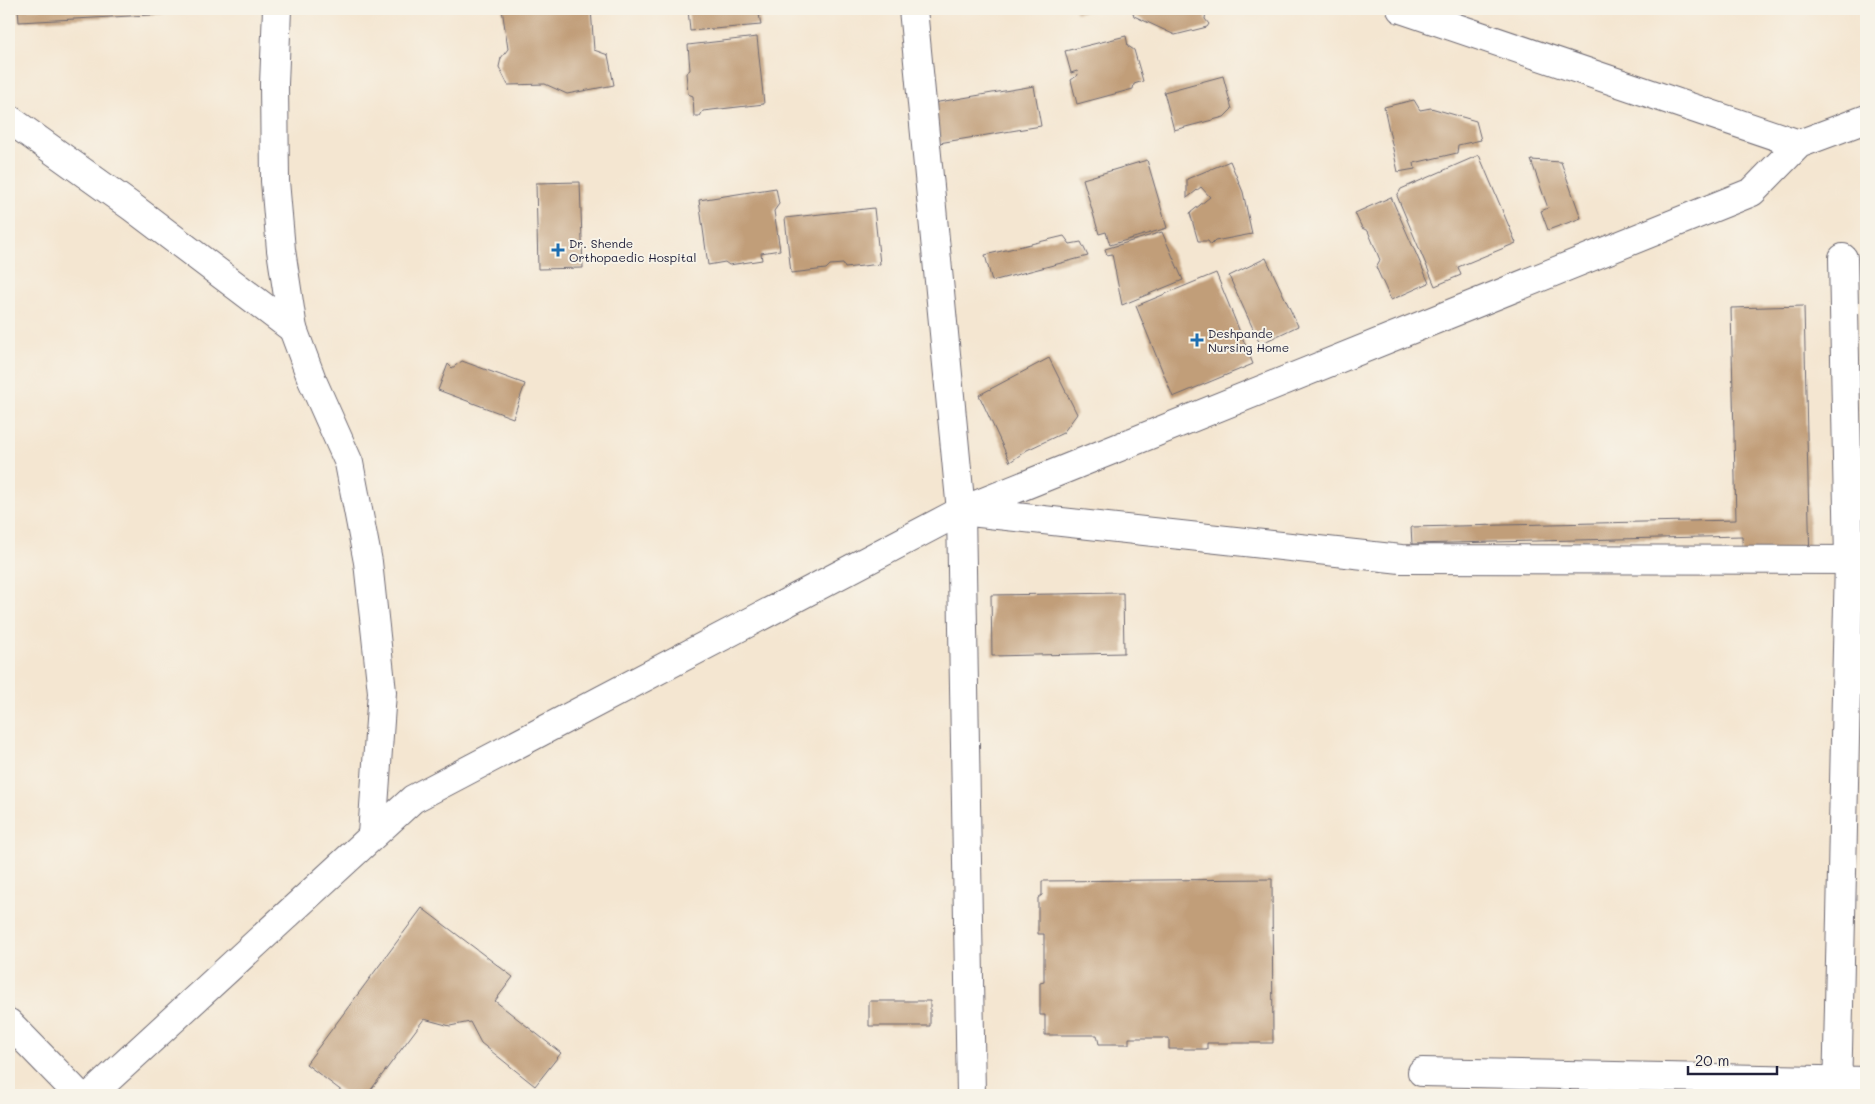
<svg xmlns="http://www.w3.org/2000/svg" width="1875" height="1104" viewBox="0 0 1875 1104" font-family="Mali,sans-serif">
<rect width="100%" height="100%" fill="#f7f3e8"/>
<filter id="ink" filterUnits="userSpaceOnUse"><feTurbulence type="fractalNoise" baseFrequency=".02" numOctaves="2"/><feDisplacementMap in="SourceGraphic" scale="10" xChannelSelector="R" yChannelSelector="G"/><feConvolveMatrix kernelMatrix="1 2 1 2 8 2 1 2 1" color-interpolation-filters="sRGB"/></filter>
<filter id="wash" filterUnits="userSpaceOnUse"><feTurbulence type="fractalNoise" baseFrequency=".0096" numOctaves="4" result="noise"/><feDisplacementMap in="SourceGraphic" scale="20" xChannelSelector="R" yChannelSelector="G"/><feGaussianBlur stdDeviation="1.12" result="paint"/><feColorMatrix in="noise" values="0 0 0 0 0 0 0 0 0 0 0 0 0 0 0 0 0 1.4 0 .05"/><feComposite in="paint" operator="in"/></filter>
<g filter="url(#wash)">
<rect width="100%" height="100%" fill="#f4e6d1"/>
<g id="blocks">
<path fill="#c19e79" d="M18,9H184L186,13L19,22Z
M502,9H591L594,50L608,55L614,85L567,94L545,84L508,85L499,67L501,58L508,49Z
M688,9H758L761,25L690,31Z
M1075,9H1093L1094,10L1076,13Z
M1132,9H1200L1206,11L1205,19L1209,24L1207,27L1175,35L1134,16Z
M1126,36L1128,46L1134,50L1143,81L1134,84L1133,89L1077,104L1071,80L1078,75L1077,71L1071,73L1065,51Z
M757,37L764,104L703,111L700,116H694L693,96L688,94L686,73L690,70L688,45Z
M1223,76L1232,109L1224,117L1174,130L1164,92Z
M1034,86L1041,126L933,144L927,104Z
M1414,100L1420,110L1431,108L1476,121L1481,140L1458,145L1457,153L1414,163L1415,169L1398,172L1384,107Z
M1479,155L1516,243L1458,267L1461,275L1435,286L1397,196L1401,189Z
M1147,160L1167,228L1110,245L1106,232L1099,234L1083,179Z
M1531,160L1561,162L1581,218L1548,230L1541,211L1548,208Z
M1230,161L1243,192L1252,234L1215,241L1211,245L1208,241H1198L1190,213L1210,197L1201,187L1187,198V179Z
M580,182L583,268L538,269L536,183Z
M776,188L779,204L774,211L780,250L761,253L762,260L729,265L725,262L708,265L699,200Z
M1391,197L1429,283L1391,300L1376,267L1380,260L1368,231L1362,228L1355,213Z
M874,208L880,264L845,268L843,264L830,265L826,269L791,273L785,218Z
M1162,232L1183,280L1122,305L1112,254L1107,255L1105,249Z
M1064,236L1070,244L1081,242L1088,256L992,281L985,255Z
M1266,258L1298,326L1260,344L1229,276Z
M1216,273L1253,364L1173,397L1136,306Z
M1804,306L1810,565L1743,567L1742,536L1412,544L1411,527L1736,520L1731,308Z
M1049,358L1077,414L1063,433L1027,450L1010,462L979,395Z
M462,361L525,384L513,418L438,390L448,364L452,368Z
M1123,593L1124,653L992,656L991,595Z
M1272,879L1273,1043H1207V1049H1169V1038H1129V1044H1099L1097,1035H1045V1015H1040V983L1044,982V934H1038V898L1042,895V881Z
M422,908L513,977L495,1001L561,1053L535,1086L481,1043L470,1022L450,1026L424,1019L367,1095H347L306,1064Z
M869,1001H930V1026H869Z
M1671,1086L1760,1087V1095H1671Z"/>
</g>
</g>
<g filter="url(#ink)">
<use href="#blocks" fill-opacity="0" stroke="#6c6770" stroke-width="1"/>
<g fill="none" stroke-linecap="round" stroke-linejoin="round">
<defs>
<path id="minor" d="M913,9L961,511
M1401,9L1799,144
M9,119L132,207L293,329
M1422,1072L1866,1081
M1837,1095L1849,560L1843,258"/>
<path id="major" d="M277,9L274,84L275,181L281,250L293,329L312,380L349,463L368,562L382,692L372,835
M9,1023L79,1095
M971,1095L961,511L1401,559L1866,560"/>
<path id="highway" d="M91,1095L413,799L961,511L1752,192L1799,144L1866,119"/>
</defs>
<use href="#minor" stroke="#6c6770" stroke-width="30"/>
<use href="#major" stroke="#6c6770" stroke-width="30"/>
<use href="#highway" stroke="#6c6770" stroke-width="30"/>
<use href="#minor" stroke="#fff" stroke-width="28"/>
<use href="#major" stroke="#fff" stroke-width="28"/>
<use href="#highway" stroke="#fff" stroke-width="28"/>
</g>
</g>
<g fill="#1f6fb2" stroke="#f7f3e8" stroke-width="2">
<path d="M555.5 242.5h5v5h5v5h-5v5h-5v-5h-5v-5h5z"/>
<path d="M1194.5 332.5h5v5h5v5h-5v5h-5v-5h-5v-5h5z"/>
</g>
<g text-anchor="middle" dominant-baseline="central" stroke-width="4" stroke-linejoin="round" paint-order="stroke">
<g font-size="12" fill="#22223b" stroke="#f7f3e8" text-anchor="start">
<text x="569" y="243">Dr. Shende<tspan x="569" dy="14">Orthopaedic Hospital</tspan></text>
<text x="1208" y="333">Deshpande<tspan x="1208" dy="14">Nursing Home</tspan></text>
</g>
</g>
<rect width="1875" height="1104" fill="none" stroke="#f7f3e8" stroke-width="30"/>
<path d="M1688 1066v8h89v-8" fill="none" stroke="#22223b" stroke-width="2.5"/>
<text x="1695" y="1066" font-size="15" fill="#22223b" stroke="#f7f3e8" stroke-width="4" paint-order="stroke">20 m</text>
</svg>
